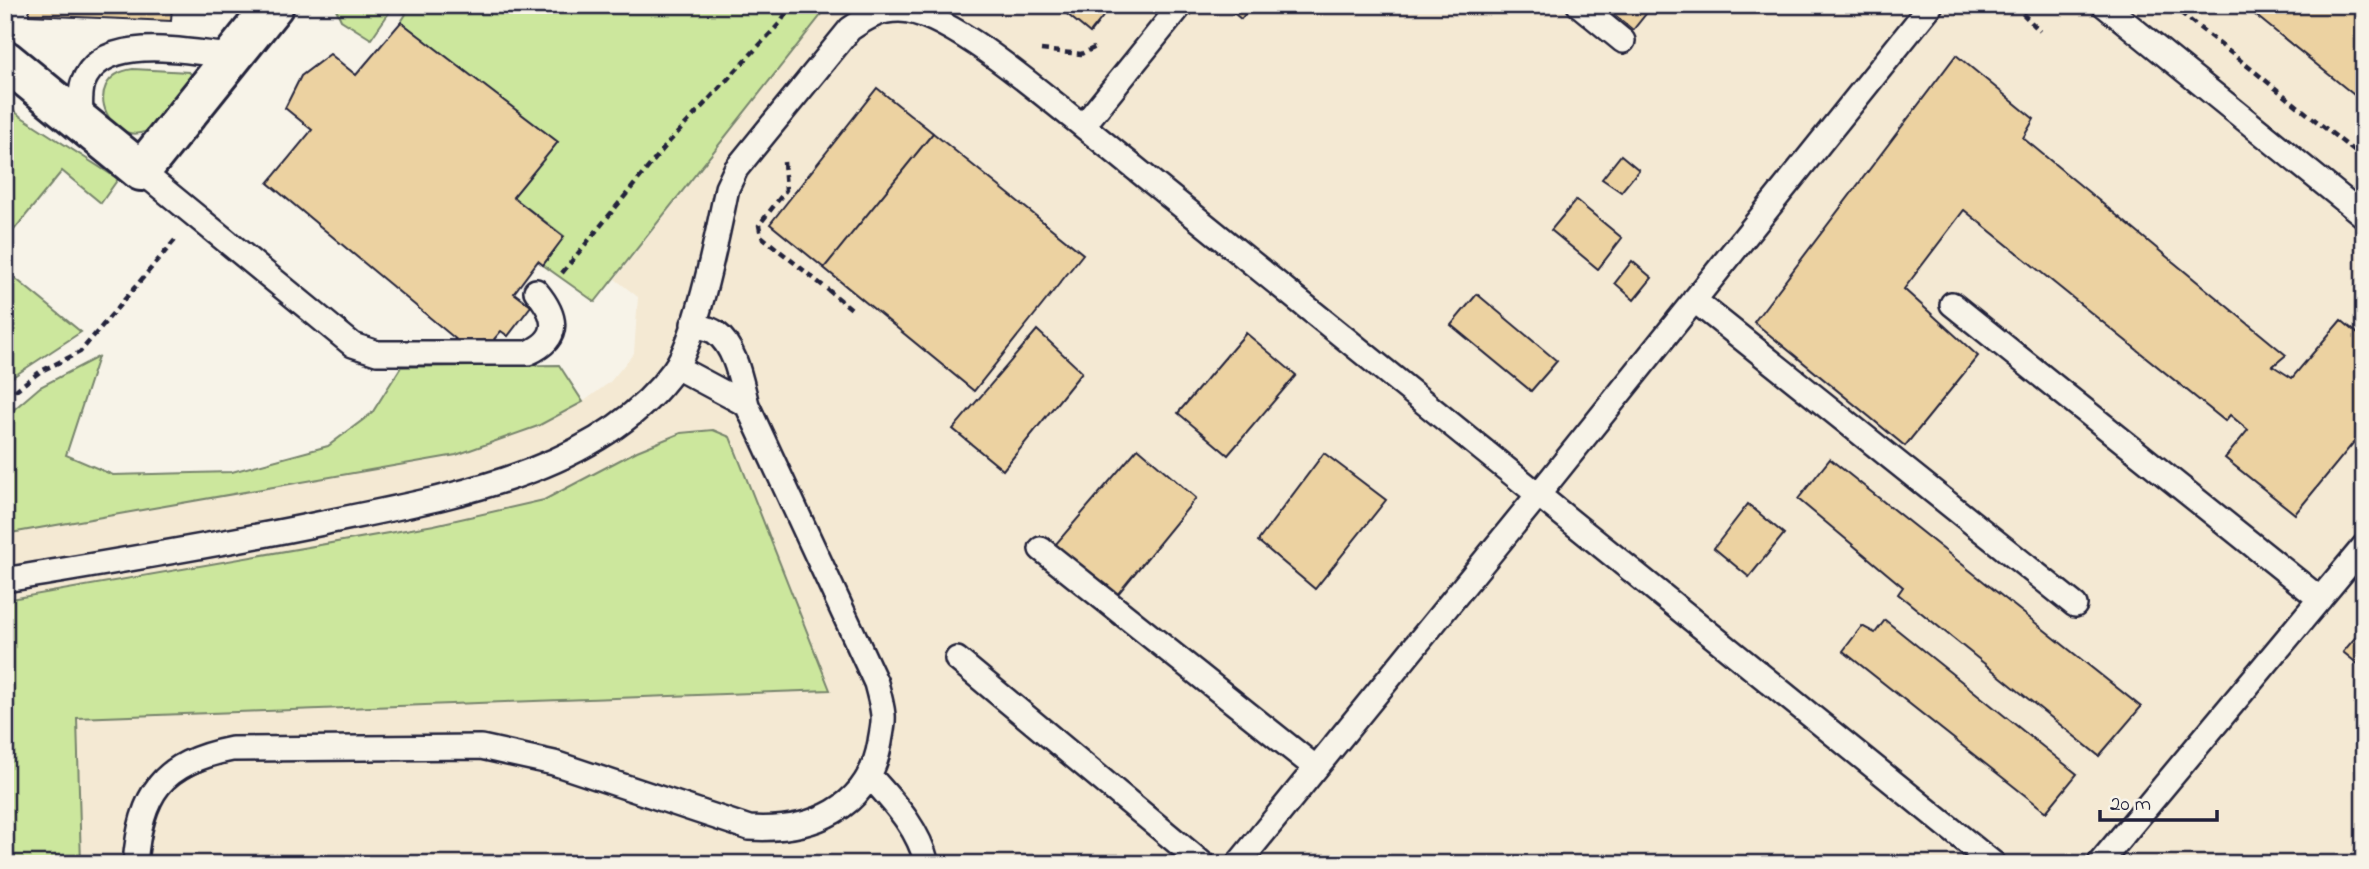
<svg xmlns="http://www.w3.org/2000/svg" width="2369" height="869" viewBox="0 0 2369 869" font-family="'Indie Flower',sans-serif">
<rect width="100%" height="100%" fill="#f7f3e8"/>
<filter id="ink" filterUnits="userSpaceOnUse"><feTurbulence type="fractalNoise" baseFrequency=".0143" numOctaves="2"/><feDisplacementMap in="SourceGraphic" scale="14" xChannelSelector="R" yChannelSelector="G"/><feConvolveMatrix kernelMatrix="1 2 1 2 8 2 1 2 1" color-interpolation-filters="sRGB"/></filter>
<g filter="url(#ink)">
<path fill="#f4e9d3" d="M829,5H2364V864H5V534L456,455L538,426L583,402L610,382L634,353L638,297L615,279Z"/>
<path fill="#cce79d" stroke="#77846c" stroke-width="2" d="M334,5H829L595,302L543,265L564,236L513,197L557,142L401,22L406,14L393,7L371,39L341,20Z
M133,69L189,72L193,76C182,91 170,113 156,125C114,160 74,77 133,69Z
M5,103L20,116L118,179L101,203L62,171L5,241Z
M5,270L81,332L5,382Z
M98,357L66,455L113,475L232,472L328,446L372,413L401,367L559,365L583,402L538,426L456,455L5,534V417L40,387Z
M713,430L730,437L830,690L77,718L81,864H5V600L434,525L544,500L637,451L681,433Z"/>
<path fill="#ecd2a1" stroke="#22223b" stroke-width="2" d="M29,5H172L171,21L29,15Z
M1056,5H1112L1090,33Z
M1224,5H1252L1241,19Z
M1603,5H1653L1633,30Z
M2243,5H2351L2364,15V103Z
M401,22L558,142L513,197L564,237L543,265L538,261L514,293L531,306L508,336L501,331L490,344L484,340L475,350L458,341L268,183L312,130L285,108L301,76L330,54L356,75Z
M1956,55L2034,119L2023,138L2286,355L2273,366L2292,378L2341,320L2364,339V430L2295,514L2225,458L2248,430L2230,415L2225,421L1964,210L1904,289L1978,356L1905,446L1754,322Z
M877,88L933,133L824,268L770,224Z
M933,133L1083,254L974,391L824,268Z
M1621,155L1639,170L1621,192L1602,179Z
M1576,200L1622,238L1598,269L1551,230Z
M1632,261L1652,278L1634,300L1615,283Z
M1477,294L1557,361L1531,391L1451,325Z
M1037,330L1082,372L1003,470L953,429Z
M1246,333L1296,375L1228,455L1178,413Z
M1138,448L1196,498L1117,595L1055,545Z
M1324,453L1386,500L1315,589L1258,541Z
M1830,459L2141,707L2099,756L1898,594L1903,587L1798,499Z
M1748,504L1784,534L1749,577L1714,548Z
M1885,620L2077,774L2046,812L1843,651L1862,626L1875,633Z
M2364,627V669L2343,652Z"/>
<g fill="none" stroke-linecap="round" stroke-linejoin="round">
<defs>
<path id="service" d="M1579,5L1623,41
M2104,5L2364,216
M81,121C81,109 79,95 83,83C102,31 190,53 233,56
M1083,126L1994,864
M141,171L353,345L377,353H528C562,338 557,316 536,291
M1694,300L2075,605
M1952,304L2320,599
M676,367L747,405C741,382 736,347 715,332C709,328 699,327 693,324
M1041,549L1316,768
M5,580C111,562 218,545 323,523C441,498 598,475 674,370C698,337 718,231 727,188L736,169L850,29C866,18 879,10 899,10C949,11 1041,94 1083,126L1181,5
M957,659L1203,864
M869,775C893,802 918,827 927,864
M135,864C141,793 161,763 232,749L481,747L554,763L749,828C811,832 869,809 880,742C881,734 884,724 883,715C882,705 879,694 876,683L747,405
M1238,864L1538,495L1931,5
M2099,864L2364,546"/>
<path id="minor" d="M5,60L141,171L274,5"/>
</defs>
<use href="#service" stroke="#22223b" stroke-width="28"/>
<use href="#minor" stroke="#22223b" stroke-width="44"/>
<path stroke="#22223b" stroke-width="4.5" stroke-dasharray="7 5" stroke-linecap="butt" d="M2014,5L2040,31
M2171,5L2364,159
M1041,50L1081,54L1098,46
M784,162L786,190L759,225L761,236L853,310
M562,273L669,142L780,23L791,5
M5,398L41,371L80,352L175,240"/>
<use href="#service" stroke="#f7f3e8" stroke-width="23"/>
<use href="#minor" stroke="#f7f3e8" stroke-width="38"/>
</g>
</g>
<rect width="2369" height="869" fill="none" stroke="#f7f3e8" stroke-width="28"/>
<rect x="14" y="14" width="2341" height="841" fill="none" stroke="#22223b" stroke-width="2.5" filter="url(#ink)"/>
<path d="M2100 810v10h117v-10" fill="none" stroke="#22223b" stroke-width="3.5"/>
<text x="2110" y="810" font-size="21" fill="#22223b" stroke="#f7f3e8" stroke-width="5" paint-order="stroke">20 m</text>
</svg>
